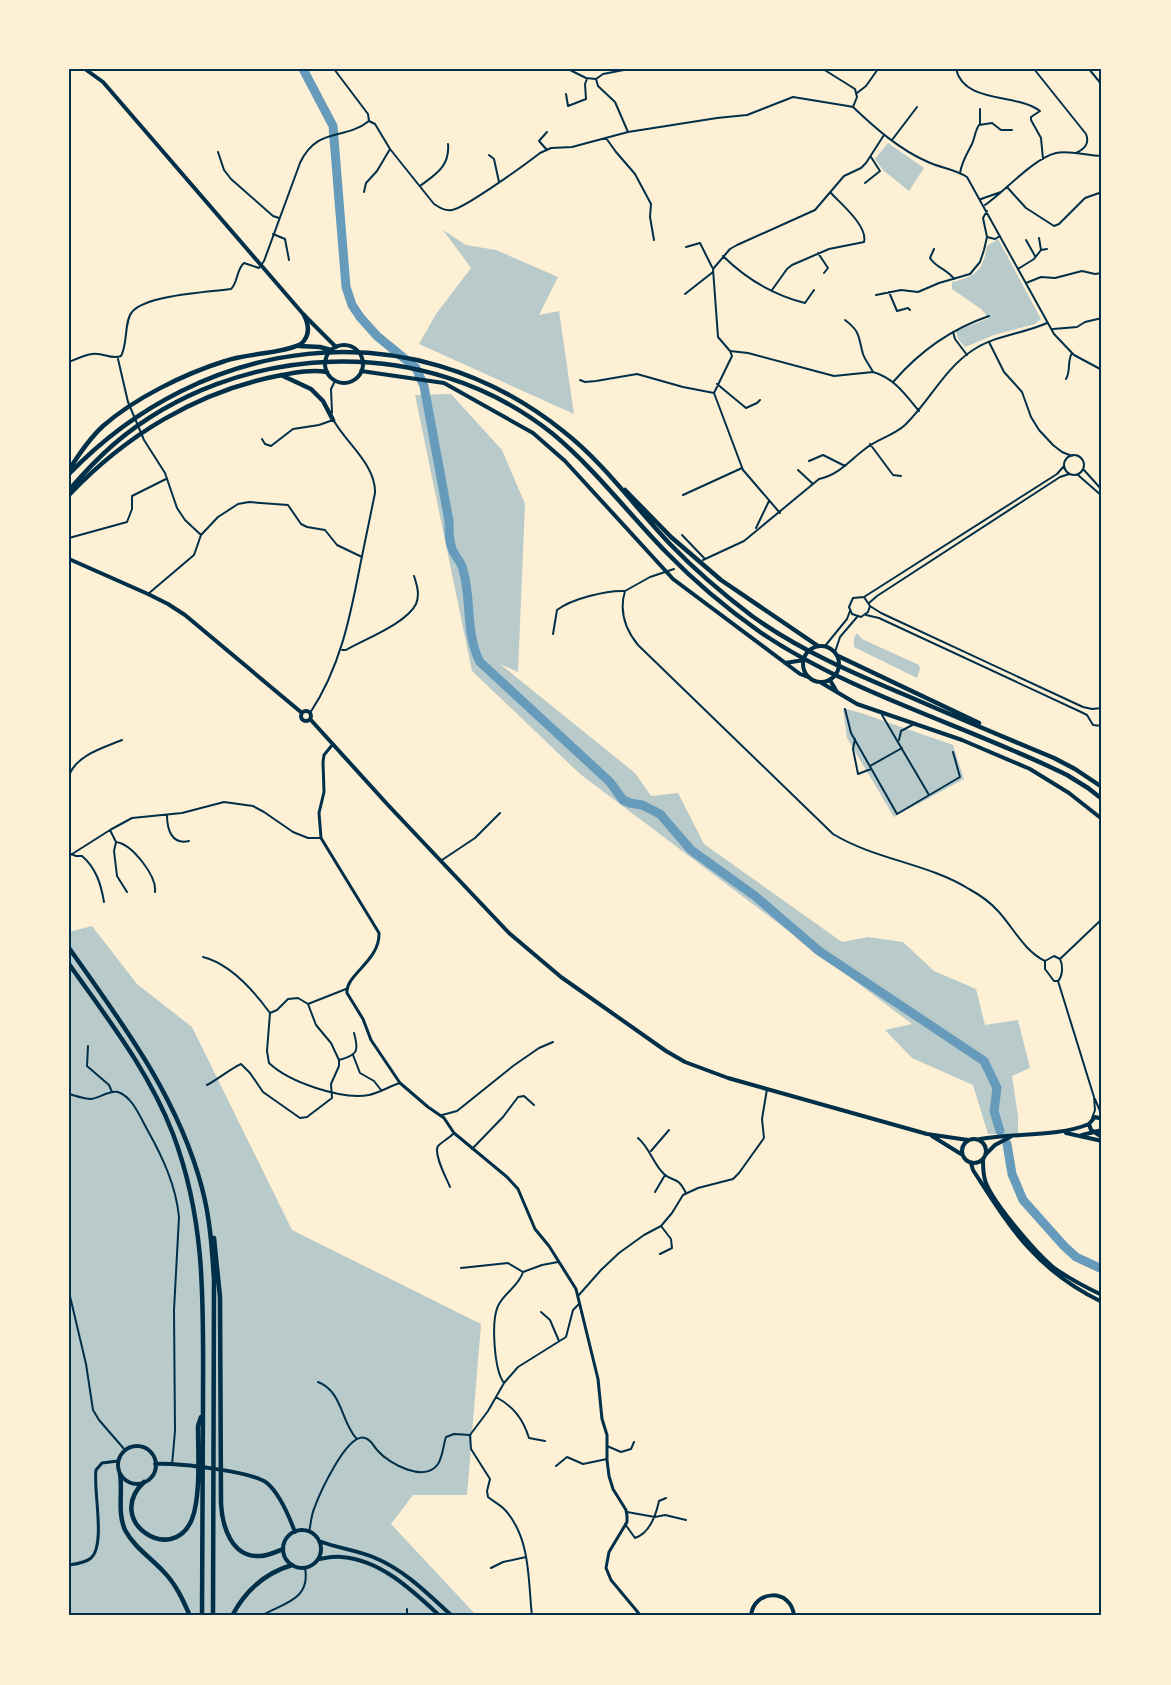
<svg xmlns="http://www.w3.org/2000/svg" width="1171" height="1685" viewBox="0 0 1171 1685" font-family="'Golos Text',sans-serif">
<rect width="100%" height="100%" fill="#fdf0d5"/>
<path fill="#b9caca" d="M888,143L924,168L909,191L883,170L875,159Z
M443,230L466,245L496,250L558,277L539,315L559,311L574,414L419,344L436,314L471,268Z
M998,239L1041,319L1035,324L994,335L965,347L958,339L956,331L989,318L981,309L952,289V282C975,277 983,271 987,246Z
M451,394L502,450L525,504L518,672L500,664L635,773L651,796L678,793L704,844L842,942L868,937L903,942L934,971L976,989L985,1025L1018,1020L1030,1068L1012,1076L1018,1116V1134H988L973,1085L912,1058L885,1030L912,1024L580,774L472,671L415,395Z
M857,633L862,639L919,665L920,669L917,678L854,647V638Z
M843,708L861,713L953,745L964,779L894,817L847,738Z
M92,926L137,984L192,1027L292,1230L481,1324L467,1495H413L391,1524L477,1616H69V932Z"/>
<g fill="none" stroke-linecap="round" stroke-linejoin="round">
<path stroke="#669bbc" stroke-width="9" d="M303,69L333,126L346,287L352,305L360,317L377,336L416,368L424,386L449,521C449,532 449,544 454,553C457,559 462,563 463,570C472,599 465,634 480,662L610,782L623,800L630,803L642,805L660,814L691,850L755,896L819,951L984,1061L997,1088L994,1111L1000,1131
M1007,1144L1012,1174L1023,1200L1064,1246L1076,1257L1102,1269"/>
<path stroke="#003049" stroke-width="2" d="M334,69L368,114L369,121
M568,69L586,78L596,79L598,86L615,102L628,132
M823,69L855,89L857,97L853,107
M956,69C964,104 1017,93 1040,111L1031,117V120L1041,138L1043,159
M1034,69L1086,134C1090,144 1084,149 1076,153
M1089,69L1102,85
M596,79L603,74L629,69
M857,93L866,86L878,69
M566,94L568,106L586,99L585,84L587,79
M980,109V124
M369,121L375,124L390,149L434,204C440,208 445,211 452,210C465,208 526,164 540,153L551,148L572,147L628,132L717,118L747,115L793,97L848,106L853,107C875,128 900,150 928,162C941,168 955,169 967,177L1054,334L1074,355L1102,370
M547,132L539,141L547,150
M606,138L616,152L635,174L651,204L650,217L654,240
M892,140L917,107
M218,152L224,170L231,179L273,216L279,218
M489,155L494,159L499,182
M960,173C962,161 967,154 972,144C975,137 975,131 979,125L992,123L1001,130H1012
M865,183L880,171L871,157
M420,186C436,174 450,166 448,144
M1007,187L1026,208L1054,226L1059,224L1085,198L1102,192
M364,192L366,183L377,171L390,149
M981,199L1001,192
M985,205C1004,192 1034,158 1056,153C1070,150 1087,156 1102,156
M273,234L285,239L289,260
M987,237L995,239L1000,236
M1039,238L1041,250
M1026,240L1035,256
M686,247L700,243L712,267
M934,249L930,258C936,268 947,269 954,279
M818,253L828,268L824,273
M723,256C746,279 774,295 805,303L814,290
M1018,269L1034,259L1041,250L1047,249
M1026,283L1041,277L1055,278L1082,271L1095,274L1102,273
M772,290L787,269L792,265L829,249L864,242C868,226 841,204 831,193
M889,292L897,311L908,308L910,310
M685,294L713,272
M876,295L901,290L918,292L939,283L970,274L980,262L984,250L987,237L983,218L987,211
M845,320C861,332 858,337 863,354C865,360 870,366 873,372
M1053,329L1077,327L1085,322L1102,318
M953,332L955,339L967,355
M989,342L1004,372L1022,392L1031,417L1039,430L1053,445L1062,452L1072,456
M730,351L748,353L834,376L873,372C894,378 905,394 919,411
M118,359L128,402L144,440L165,473L177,508L185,520L201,535L194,555L148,594
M69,362C76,359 85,355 92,354C103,352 111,360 121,356C128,344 124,321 132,312C145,295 209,292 231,289C238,283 236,270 244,263L259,268L264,261L300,163C317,126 344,141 369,121
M1066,379C1071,371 1067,361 1072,353
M580,380L585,382L596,381L637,374L683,387L714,393
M894,381C920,351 951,329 989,316
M717,384L746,408L757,403L760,400
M332,413L331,389L335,381
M262,439L265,444L271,446L293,429L319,425L333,420
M870,444L893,475L901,476
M1064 465a10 10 0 1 1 20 0a10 10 0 1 1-20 0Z
M809,461L823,455L845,466
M798,470L813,484
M1084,470L1102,490
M1078,475L1102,496
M683,495L742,468
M780,513L743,470L714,393L732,356L730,351L718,337L713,269L730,249L737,245L815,210L844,176L861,168L866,163L884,135
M756,528L769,501
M201,535L218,517L238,504L249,502L288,505L301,524L307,527L325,530L337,545L362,557
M682,535L705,559
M69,538L127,522L132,509V496L166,479
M703,560L744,541L819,479C839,475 850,460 865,449C877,439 893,436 905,425C929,402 944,369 973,350C995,335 1023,334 1047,323
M674,569L650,577L625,591C619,611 625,629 638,645L833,834C876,860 927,863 969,889C980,895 990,902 998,911C1013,927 1024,951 1045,961
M864,597L1057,474L1064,466
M869,603L877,596L1060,477L1069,474
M870,606L868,612L861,617L852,614L849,607L853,598L864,597L870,606L881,613L1083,707L1092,709L1102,708
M866,615L879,618L1081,712L1087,715L1093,725L1102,726
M553,634L557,610C571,599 607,590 625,591
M825,646L847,619L850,611
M342,650H346C365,639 407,623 416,604C420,595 417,585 414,576
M835,652L840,637L857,617
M845,709L851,733L897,814L960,777L953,752
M310,713C340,668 350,618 360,566C365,541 370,517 375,493C376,465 347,444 334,421
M882,715L929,795
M855,739L853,749L858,774L871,769
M899,740L901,731L914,724
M870,766L902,748
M69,776C76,755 103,748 122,740
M167,815C167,830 172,845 189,841
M110,830L116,842L114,851L117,876L127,892
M116,842C132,844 157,876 155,892
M71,854L76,856H82C96,868 101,884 104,902
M69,856L110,830L132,818L182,813L224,802L253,806L264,812L293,832L308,838H320
M442,860L475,838L500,813
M203,957C231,964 254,991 270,1013
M1060,959L1102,919
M1045,961V969L1054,981H1058
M1045,961L1054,956L1060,959
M1058,981L1094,1097L1095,1110L1092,1118
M1058,981C1063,976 1063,965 1060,959
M346,989L308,1004L298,998L288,999L277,1010L270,1013L267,1051L269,1063C289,1082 341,1100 369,1095C379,1093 390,1086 400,1083
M88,1046L87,1066L109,1085L112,1092
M353,1055L360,1073L374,1081L381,1090
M339,1060C358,1055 359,1051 354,1033
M207,1085C215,1081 235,1066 241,1064L250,1073L263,1092L300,1118L307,1117L332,1098L331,1084L339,1066V1060L331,1043L316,1025L308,1004
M69,1094C76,1096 84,1099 91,1099C100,1098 109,1090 118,1092C133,1097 141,1119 148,1131C163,1158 176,1186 179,1217L174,1310L175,1431L172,1465
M1095,1099L1102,1116
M442,1115L457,1111L513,1066L539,1048L553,1042
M638,1138C650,1148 653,1164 664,1174C674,1183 677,1175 686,1193
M472,1149L503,1117L518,1097L524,1096L534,1105
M651,1151L669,1130
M450,1187C447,1179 433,1154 438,1146C442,1142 449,1138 453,1134
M655,1192L665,1175
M660,1254L672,1248L671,1239L661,1226
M461,1268L508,1263L523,1272L542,1265L558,1262
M69,1292L86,1364L93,1410L99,1420L125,1450
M578,1296L601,1270L619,1253L644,1235L661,1226L672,1213L683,1195L698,1188L733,1179L739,1173L764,1138L762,1119L767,1089
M541,1312L550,1320L559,1341
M318,1382C342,1391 341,1421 356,1438
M504,1383C494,1370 491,1321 498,1306C504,1293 519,1286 523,1272
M496,1397C514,1407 523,1419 529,1438L545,1441
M607,1446L621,1452L631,1449L634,1442
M556,1466L567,1457L583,1464L607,1459
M627,1512L655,1517L665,1515L686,1520
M625,1524L635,1538C650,1533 656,1515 659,1501L666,1498
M309,1532C311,1524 311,1516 314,1509C319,1495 347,1432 365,1438C372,1440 373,1446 378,1451C389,1464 425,1483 438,1464C443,1456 443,1446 446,1437L454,1434L470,1435
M491,1568L503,1562L526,1557
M407,1609V1616
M261,1616C283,1603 311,1600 305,1568
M532,1616C528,1581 531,1540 506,1511C501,1505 494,1502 488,1497L487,1491L490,1479L471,1449L470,1435L488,1411L504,1383L518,1367L566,1337L573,1310L580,1303"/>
<path stroke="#003049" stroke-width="3" d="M333,744L324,755L323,762L324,792L319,813L321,838L379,933C380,961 345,975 347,993L363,1019L371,1040L400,1083L428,1107L444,1118L454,1133L507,1177L518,1189L535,1229L549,1246L576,1289L598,1379L602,1419L607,1435V1460L609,1476L613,1489L626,1510L627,1516V1522L609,1552L606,1568L611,1580L641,1616
M69,1565C76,1564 85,1563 91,1558C106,1545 93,1489 96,1470L102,1463L118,1461"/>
<path stroke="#003049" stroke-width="4" d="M85,69L103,82L304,315L336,347
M325 364a19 19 0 1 1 38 0a19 19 0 1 1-38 0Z
M361,371L444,383L533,433L565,461L673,579L800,674L808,677
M803 664a18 18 0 1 1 36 0a18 18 0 1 1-36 0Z
M785,663L804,660
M830,680L837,692
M820,682L857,704L962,740L1030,769L1069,793L1102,819
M1089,1124L1091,1130L1102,1137
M1089,1124L1095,1117L1102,1119
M1066,1133L1102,1141
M1082,1135L1102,1130
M980,1139C1014,1133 1058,1137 1089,1124
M986,1154L995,1145L1012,1136"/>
<path stroke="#003049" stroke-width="4" d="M69,559L148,594L168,604L185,615L302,713
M301 716a5 5 0 1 1 10 0a5 5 0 1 1-10 0Z
M310,719L388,805L509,933L561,977L666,1051L685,1062L728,1078L927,1134L968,1140
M932,1136L961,1154
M962 1151a12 12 0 1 1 24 0a12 12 0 1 1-24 0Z
M983,1160C983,1167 983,1176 986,1183C994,1204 1036,1253 1053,1267C1068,1278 1085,1287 1102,1295
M971,1163L973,1170C1011,1229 1036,1270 1102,1302
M118 1465a19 19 0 1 1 38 0a19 19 0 1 1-38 0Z
M155,1464C176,1463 252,1471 267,1483C280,1494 289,1516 295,1532
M283 1549a19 19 0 1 1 38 0a19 19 0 1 1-38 0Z
M319,1541C337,1548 356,1550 373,1557C405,1570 428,1594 452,1616
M319,1559C326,1558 334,1556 342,1557C381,1560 413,1591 440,1616
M751,1616C753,1589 792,1588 794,1616"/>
<path stroke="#003049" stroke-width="4.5" d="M299,346L320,347L331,350
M281,375L311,389L323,401L333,420
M69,470C79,454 89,439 103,426C135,398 184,374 225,361C247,353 282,354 301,344C310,336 309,325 304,315
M69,474C203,335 408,307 563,431C604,463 634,506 670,544C695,570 723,594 752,616C801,651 855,674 910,697C958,718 1006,738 1054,758L1075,769L1102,787
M69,490C83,474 98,458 114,444C237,340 426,332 553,434C595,469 628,513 666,552C695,582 726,608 760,632C851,694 968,726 1067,775L1088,788L1102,799
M625,490L671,537L721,580L818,646
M69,495C125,436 196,392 277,376C293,373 311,369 327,372
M838,656L979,723
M69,948C122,1023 178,1097 202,1188C210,1218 212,1248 214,1279L213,1616
M69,964C107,1018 149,1071 173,1134C207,1224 203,1308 203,1403C202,1474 202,1545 202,1616
M214,1238L220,1297L221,1503C222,1525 231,1558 260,1556C268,1556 276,1552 283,1549
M120,1474C123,1492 117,1512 125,1530C134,1547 151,1558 163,1571C176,1584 183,1600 190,1616
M144,1482C103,1521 173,1567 192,1519C201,1497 198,1450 198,1426L201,1417
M232,1616C245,1591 265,1573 292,1565"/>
</g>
<rect width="1171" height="1685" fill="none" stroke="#fdf0d5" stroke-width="141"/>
<rect x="70" y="70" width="1030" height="1544" fill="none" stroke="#003049" stroke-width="2"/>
</svg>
